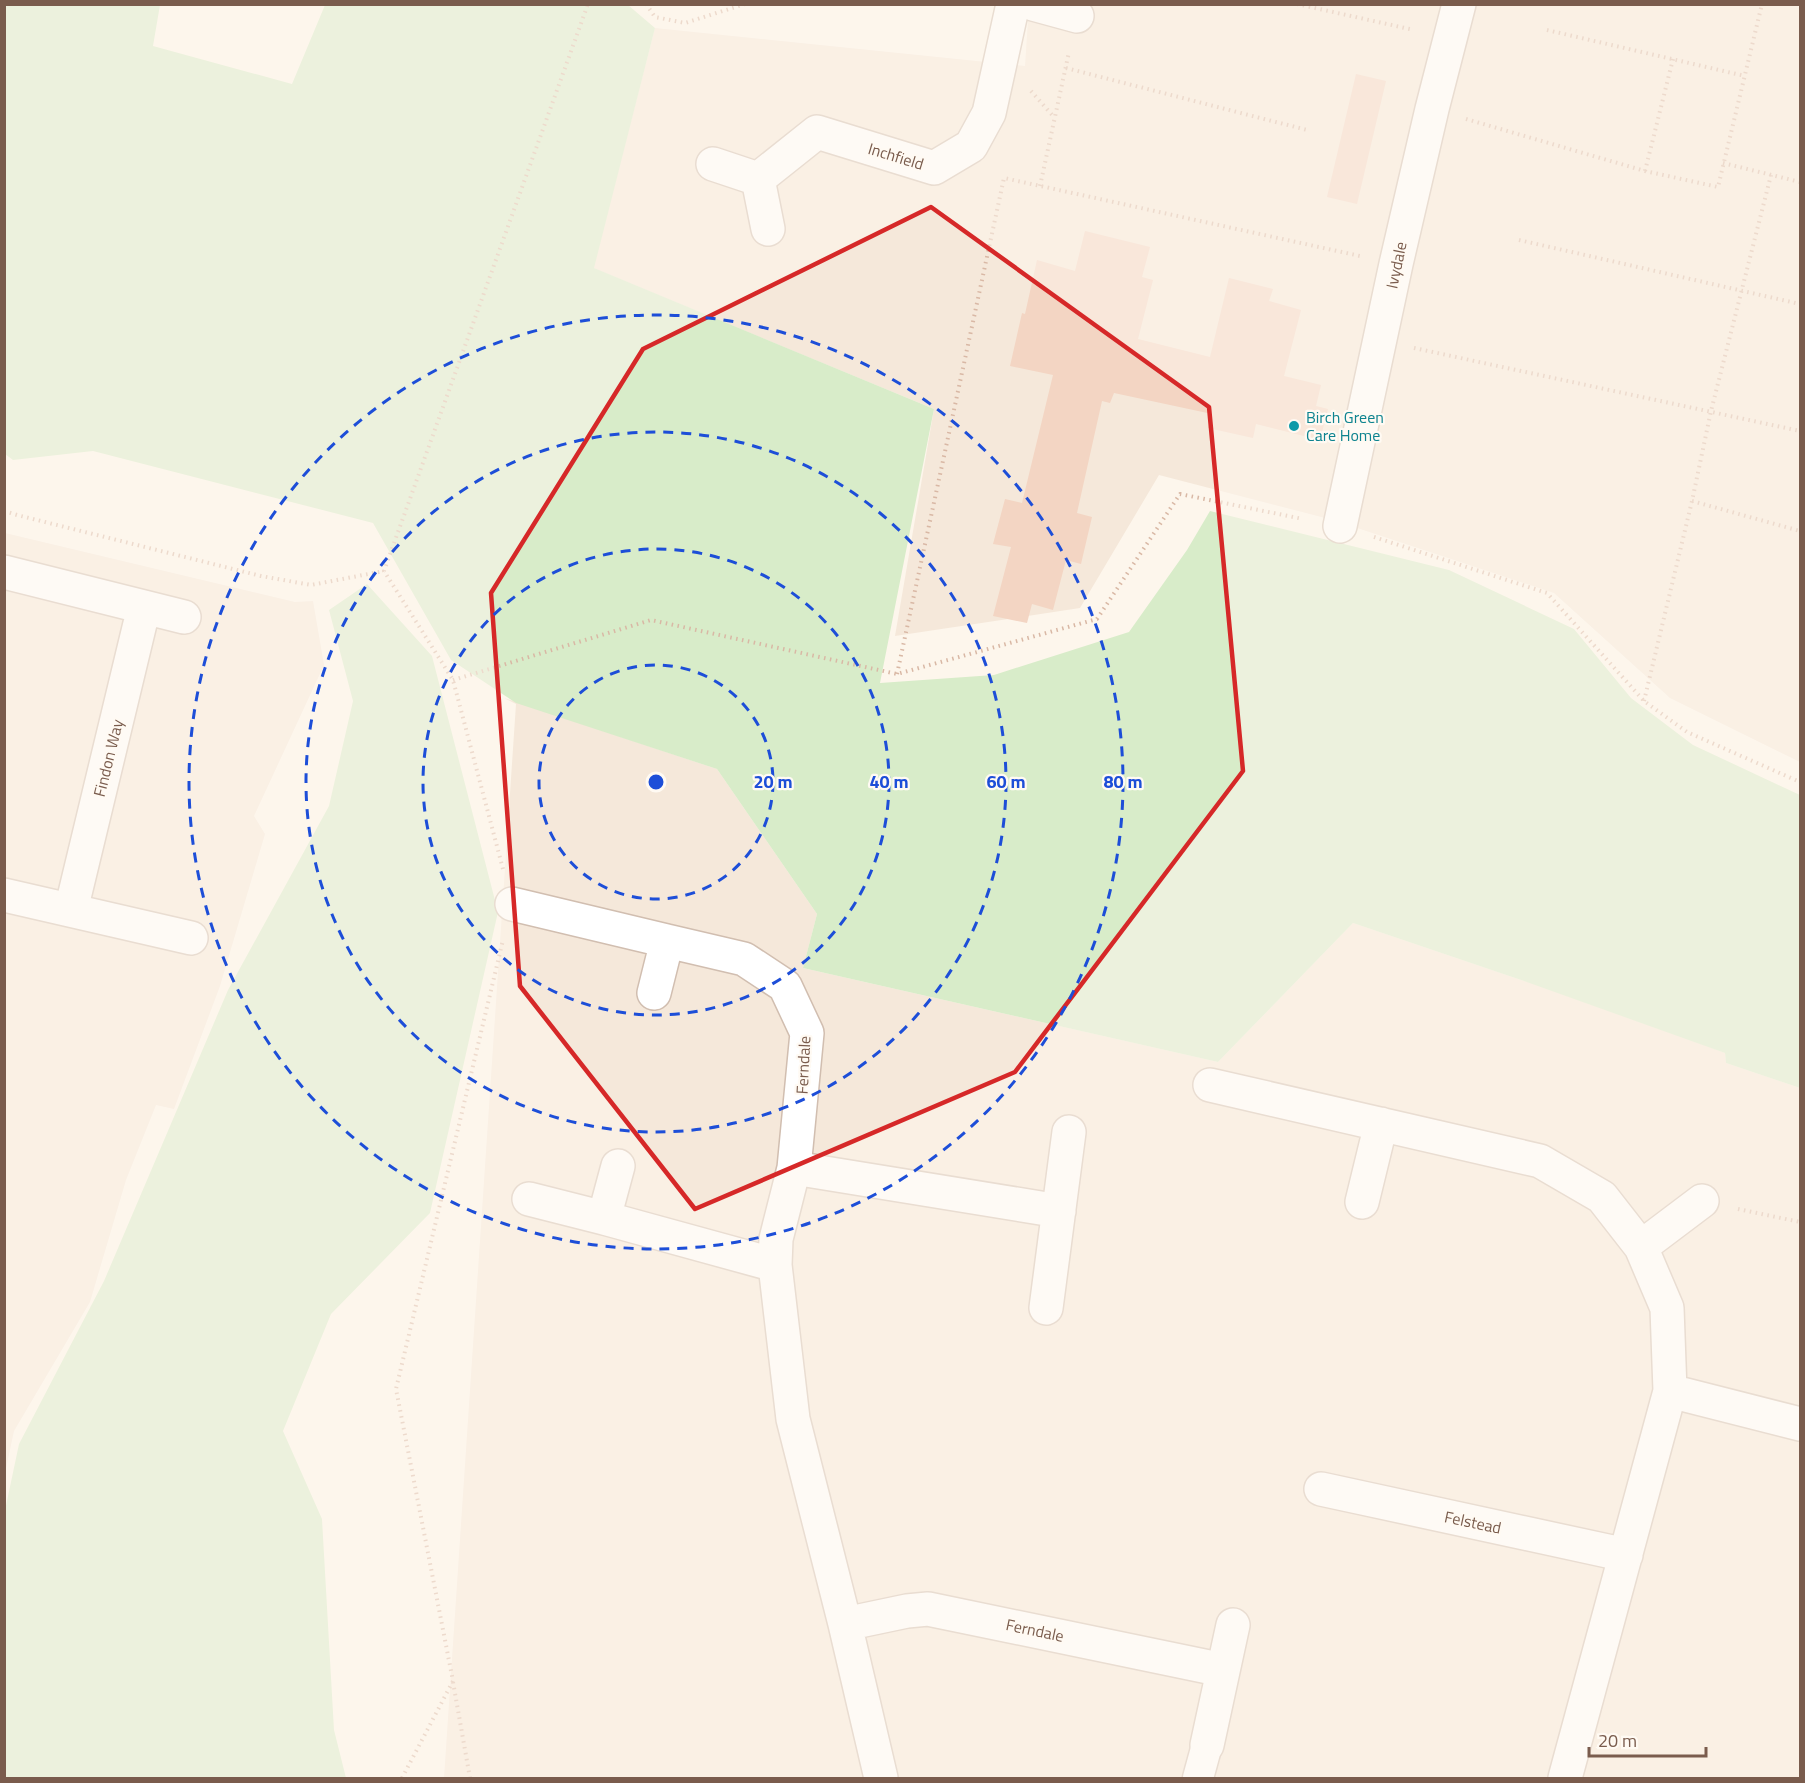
<svg xmlns="http://www.w3.org/2000/svg" width="1805" height="1783" viewBox="0 0 1805 1783" font-family="'Titillium Web',sans-serif">
<rect width="100%" height="100%" fill="#fdf6ec"/>
<path fill="#f5e8da" d="M1029,5H1800V762L1670,698L1554,593L1333,520L1159,475L1080,608L895,636L934,409L593,268L655,28L1025,66Z
M5,533L295,602L313,601L324,665L254,816L265,834L220,986L174,1109L156,1105L126,1180L90,1302L14,1431L5,1473Z
M504,698L717,769L817,914L803,968L1218,1062L1353,923L1524,981L1551,986L1725,1053L1726,1063L1800,1088V1778H444L516,704Z"/>
<path fill="#d8ecc9" d="M4,5H160L153,46L292,84L325,5H628L655,28L594,268L934,409L880,683L994,675L1129,632L1187,550L1210,511L1449,570L1574,629L1631,698L1693,745L1800,795V1088L1726,1063L1725,1053L1524,981L1353,923L1218,1062L803,968L817,914L717,769L516,703L451,660L373,523L93,451L13,460L5,454Z
M367,584L432,656L498,912L430,1213L331,1314L283,1431L322,1519L334,1730L346,1778H5L4,1515L19,1444L104,1281L228,990L329,806L353,701L329,610Z"/>
<path fill="#f3d5c3" d="M1356,74L1386,81L1357,204L1327,197Z
M1085,231L1150,247L1142,277L1153,280L1138,339L1210,357L1229,278L1273,289L1269,301L1301,310L1284,376L1321,385L1316,406L1328,409L1320,440L1256,424L1253,438L1208,428L1212,414L1114,393L1110,403L1102,401L1077,513L1092,517L1081,564L1066,560L1053,610L1032,604L1027,623L993,616L1011,547L993,544L1005,499L1022,503L1053,375L1010,366L1022,313L1025,314L1037,260L1075,271Z"/>
<g fill="none" stroke-linecap="round" stroke-linejoin="round">
<defs>
<path id="pedestrian" d="M1198,1778L1207,1745"/>
<path id="minor" d="M1033,4L1077,16
M713,164L758,179L768,229
M758,179L817,132L934,168L971,146L989,113L1013,4
M1340,526L1396,264L1432,109L1459,4
M4,572L144,607
M4,895L191,938
M512,904L667,941L654,993
M71,910L144,607L184,617
M667,941L744,959L785,986L807,1033L794,1168L776,1239L775,1265L793,1419L845,1624L881,1778
M1210,1085L1540,1161L1602,1197L1641,1247L1667,1308L1670,1391L1565,1778
M794,1168L1059,1211
M529,1199L604,1218L618,1166
M1362,1202L1381,1124
M604,1218L775,1265
M1641,1247L1702,1201
M1046,1308L1069,1132
M1670,1391L1800,1424
M1321,1489L1626,1555
M845,1624L907,1611L928,1609L1223,1670
M1207,1745L1233,1625"/>
</defs>
<use href="#pedestrian" stroke="#d1beb0" stroke-width="33"/>
<use href="#minor" stroke="#d1beb0" stroke-width="36"/>
<path stroke="#d9b8a5" stroke-width="4" stroke-dasharray="1.5 4.5" stroke-linecap="butt" d="M646,4L655,17L685,23L745,4
M1297,4L1414,30
M1547,30L1745,76
M1066,68L1307,130
M1031,91L1054,117
M1466,119L1645,171L1718,187L1762,4
M1723,163L1800,182
M1645,171L1673,59
M1040,186L1069,52
M1519,240L1800,304
M1414,348L1800,431
M1692,501L1800,531
M4,511L17,515L261,576L311,585L384,571
M1374,537L1547,593L1644,701L1687,732L1800,782
M897,674L1004,178L1360,256
M453,680L651,620L897,674L1097,619L1180,494L1303,519
M1644,701L1692,501L1711,411L1771,175
M503,869L453,680L384,571L588,4
M1738,1209L1800,1222
M453,1682L470,1778
M402,1778L453,1681L396,1389L503,940"/>
<use href="#pedestrian" stroke="#fff" stroke-width="30"/>
<use href="#minor" stroke="#fff" stroke-width="33"/>
</g>
<path d="M0 0H1805V1783H0ZM931,207L1209,407L1243,771L1015,1072L695,1209L520,986L491,593L643,349Z" fill="#fdf6ec" fill-opacity=".55" fill-rule="evenodd"/>
<path fill="none" stroke="#d62828" stroke-width="4.5" stroke-linejoin="round" d="M931,207L1209,407L1243,771L1015,1072L695,1209L520,986L491,593L643,349Z"/>
<g fill="none" stroke="#1d4ed8" stroke-width="3" stroke-dasharray="10 8">
<circle cx="656" cy="782" r="117"/>
<circle cx="656" cy="782" r="233"/>
<circle cx="656" cy="782" r="350"/>
<circle cx="656" cy="782" r="467"/>
</g>
<circle fill="#0f9aa8" stroke="#fffaf3" stroke-width="2" cx="1294" cy="426" r="6"/>
<g text-anchor="middle" dominant-baseline="central" stroke-width="4.5" stroke-linejoin="round" paint-order="stroke">
<g font-size="16" fill="#7a5c4d" stroke="#fffaf3">
<text transform="translate(896 156) rotate(17)">Inchfield</text>
<text transform="translate(1396 265) rotate(-78)">Ivydale</text>
<text transform="translate(108 758) rotate(-76)">Findon Way</text>
<text transform="translate(803 1065) rotate(-87)">Ferndale</text>
<text transform="translate(1473 1522) rotate(12)">Felstead</text>
<text transform="translate(1035 1630) rotate(12)">Ferndale</text>
</g>
<g font-size="16" fill="#0d838f" stroke="#fffaf3" text-anchor="start">
<text x="1306" y="417">Birch Green<tspan x="1306" dy="18">Care Home</tspan></text>
</g>
</g>
<circle cx="656" cy="782" r="9" fill="#1d4ed8" stroke="#fffaf3" stroke-width="3"/>
<g font-size="18" text-anchor="middle" font-weight="bold" fill="#1d4ed8" stroke="#fffaf3" stroke-width="4.5" stroke-linejoin="round" paint-order="stroke">
<text x="773" y="788">20 m</text>
<text x="889" y="788">40 m</text>
<text x="1006" y="788">60 m</text>
<text x="1123" y="788">80 m</text>
</g>
<rect width="1805" height="1783" fill="none" stroke="#7a5c4d" stroke-width="12"/>
<path d="M1589 1747v9h117v-9" fill="none" stroke="#7a5c4d" stroke-width="3"/>
<text x="1598" y="1747" font-size="18" fill="#7a5c4d" stroke="#fffaf3" stroke-width="4.5" paint-order="stroke">20 m</text>
</svg>
